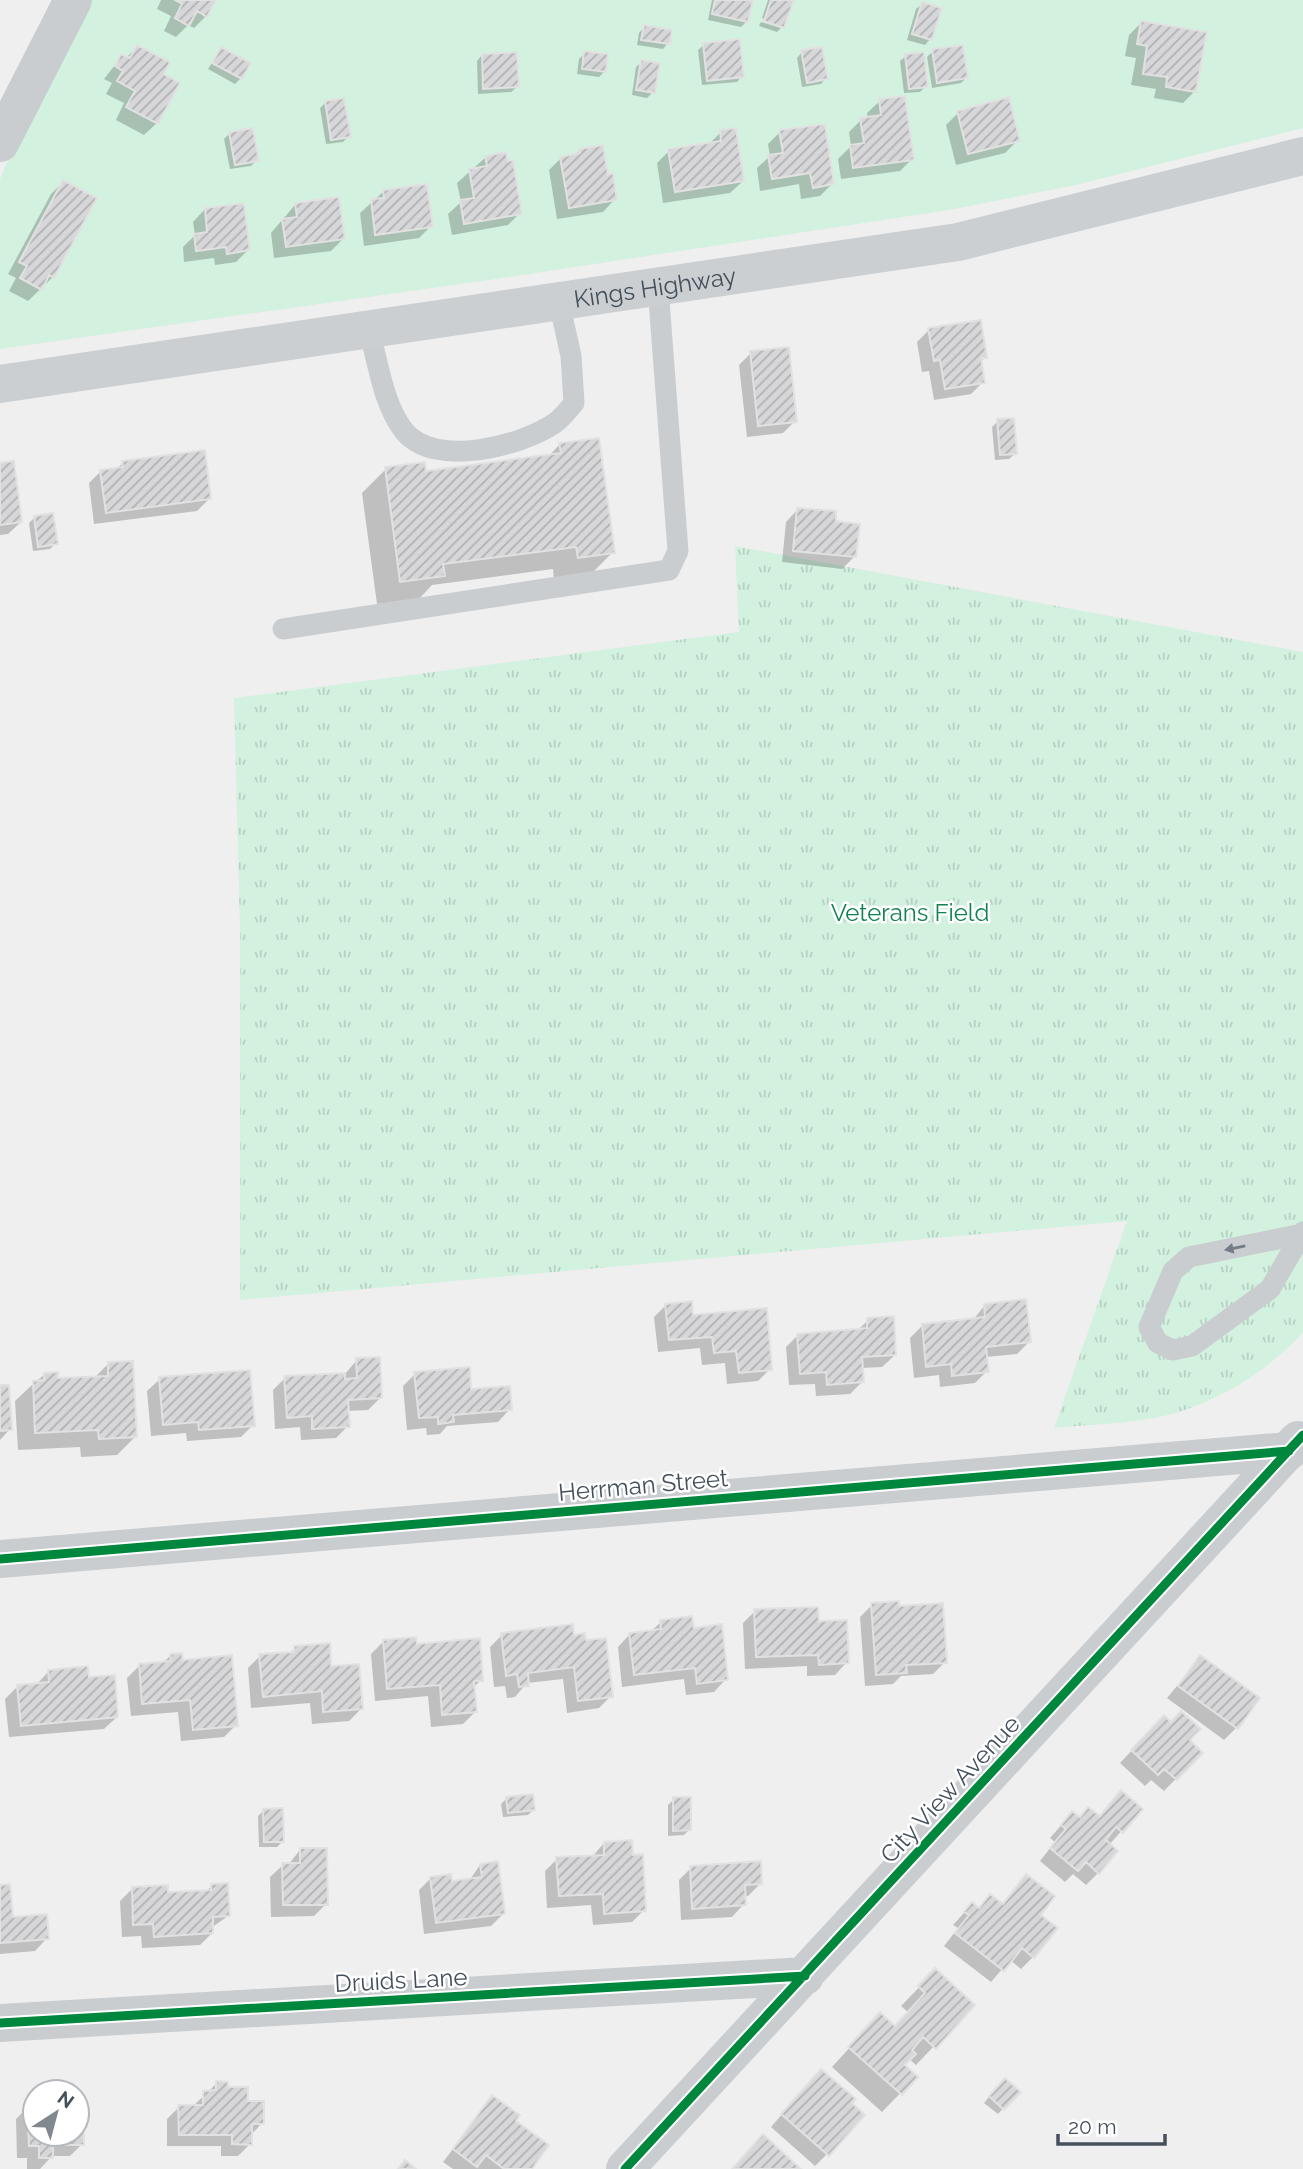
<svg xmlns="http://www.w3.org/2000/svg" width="1303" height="2169" viewBox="0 0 1303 2169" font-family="Raleway,sans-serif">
<defs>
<pattern id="park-tufts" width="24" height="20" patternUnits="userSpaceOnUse" patternTransform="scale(1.75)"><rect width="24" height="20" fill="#d2f1df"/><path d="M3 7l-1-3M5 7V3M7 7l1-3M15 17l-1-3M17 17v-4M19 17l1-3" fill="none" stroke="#b6d0c2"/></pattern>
<pattern id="building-hatch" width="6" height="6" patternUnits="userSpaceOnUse" patternTransform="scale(1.75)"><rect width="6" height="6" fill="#d7d7d9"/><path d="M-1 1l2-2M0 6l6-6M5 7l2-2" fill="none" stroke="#b0b1b3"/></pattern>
</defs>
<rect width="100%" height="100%" fill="#f0efef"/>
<path fill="#d2f1df" d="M87,0H1303V128L1076,185L949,210L503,278L0,349V179L22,127Z"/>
<path fill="url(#park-tufts)" d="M735,546L1303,652V1332C1269,1370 1222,1400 1172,1414C1135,1424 1092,1424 1054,1428L1127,1221L240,1300V929L234,698L739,632Z"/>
<path fill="#0003" d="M161,0H214L206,16L194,28L188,25L176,37L164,31L171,16L157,9Z
M712,0H752L747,21L741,27L708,20Z
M768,0H792L782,27L762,18Z
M922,4L930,39L925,45L907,40L916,9Z
M761,22L781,28L777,32L759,26Z
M1141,23L1195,91L1183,103L1154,98L1156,89L1131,85L1136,58L1125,56L1129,35Z
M644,27L668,43L663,49L637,45L639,33Z
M704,45L742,76L737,82L702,85L698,50Z
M137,47L162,75L178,83L157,123L144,135L116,120L124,103L106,94L112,83L104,79L122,56L126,58Z
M221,49L241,78L235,84L208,69Z
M933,51L966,78L961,83L932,88L927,57Z
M802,52L826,78L821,84L802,87L797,58Z
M585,53L605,71L599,77L577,74L579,59Z
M482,55L517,87L511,92L478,94L477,61Z
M906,56L926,86L920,92L904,93L900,61Z
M642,62L653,92L647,98L632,95L636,67Z
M880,101L912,159L900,171L841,179L838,159L851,146L849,132L861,120L868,119L867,113Z
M326,102L349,136L343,142L326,144L320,108Z
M958,113L1018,140L1005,153L956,165L946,125Z
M721,132L743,181L730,193L663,203L657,163L669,151L708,145Z
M780,132L832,184L820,196L801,199L799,184L760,191L757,168L770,156L768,144Z
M230,133L257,160L251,166L230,169L224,139Z
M580,150L606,176L615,199L603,212L557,219L549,170L561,158L574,156Z
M486,157L520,213L508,225L452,235L448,214L461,202L457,183Z
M63,182L53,277L28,301L9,291L16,278L8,274L51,194Z
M383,192L431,226L419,238L364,246L360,213Z
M295,205L343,239L331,251L274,258L271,233Z
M205,209L248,250L236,262L215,265L214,258L184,262L183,247L195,235L193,222Z
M929,330L986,357L980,362L983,382L971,394L934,400L929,371L922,372L917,342Z
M751,353L795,421L783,433L747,437L739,365Z
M998,421L1015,454L1009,459L995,460L992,427Z
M560,444L613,552L589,576L554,581L553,569L432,585L419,599L377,604L362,493L386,469L424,473L548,457Z
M123,463L209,499L197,511L94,524L89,483L101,471L116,469Z
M0,464L21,522L8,534L0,535Z
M798,509L834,522L855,556L842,569L782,562L786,522Z
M35,517L56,543L50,549L33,551L29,523Z
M666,1305L691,1317L770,1369L758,1381L727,1384L725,1363L702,1365L700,1348L658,1352L654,1317Z
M985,1305L1029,1342L1017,1354L986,1357L987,1371L975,1383L940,1387L939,1375L914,1378L910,1338L922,1326L973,1320Z
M868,1320L895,1355L882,1367L861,1368L862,1382L850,1394L816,1396L815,1384L789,1385L786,1347L798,1335L857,1331Z
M357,1360L380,1398L368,1410L347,1411L348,1426L336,1438L301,1440L300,1427L275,1429L273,1390L285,1378L345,1374Z
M108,1364L135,1437L117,1455L81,1457L80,1447L18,1450L15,1401L34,1383L45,1374L57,1380L94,1378Z
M415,1374L470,1391L510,1409L498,1422L447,1426L440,1434L427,1435L426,1428L407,1430L403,1386Z
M160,1379L253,1425L241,1437L187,1441L186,1433L151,1436L147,1391Z
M0,1387L10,1429L0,1440Z
M872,1605L898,1608L945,1662L933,1674L901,1676L893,1684L865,1686L860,1617Z
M755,1611L817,1623L847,1662L835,1675L807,1676V1666L745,1669L743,1623Z
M661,1622L692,1630L726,1679L714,1692L686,1695L684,1679L622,1687L618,1647L630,1634L650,1632Z
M502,1635L573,1637L585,1642L611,1696L599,1708L567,1713L563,1679L527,1683L515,1697L507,1698L505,1686L494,1687L490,1647Z
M384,1641L415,1646L481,1680L473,1688L475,1712L463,1724L431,1727L428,1696L375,1701L371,1654Z
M295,1648L330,1668L361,1709L349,1721L312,1724L310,1703L251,1708L248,1668L260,1656L289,1654Z
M171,1655L181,1662L236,1725L224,1737L181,1741L178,1712L131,1716L127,1678L139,1666L163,1663Z
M1201,1657L1236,1728L1224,1740L1167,1698Z
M49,1671L88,1679L117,1717L104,1729L9,1737L5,1699L18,1686L37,1684Z
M1152,1729L1188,1740L1201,1753L1164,1791L1151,1780L1145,1786L1120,1763Z
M1121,1792L1141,1809L1109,1845L1098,1873L1086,1885L1073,1874L1065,1882L1040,1861L1055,1842L1050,1838L1072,1813L1079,1819L1098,1817Z
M507,1798L534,1809L528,1815L503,1817L501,1804Z
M674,1799L689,1830L684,1835L668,1836V1805Z
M263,1811L283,1841L277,1847H259L258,1816Z
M604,1843L644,1910L632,1922L593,1925L591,1905L547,1908L545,1871L557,1859L592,1857Z
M300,1850L326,1904L314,1916L271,1917L270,1877L283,1865H288Z
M480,1865L503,1914L491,1926L424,1934L419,1890L431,1878L450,1883L469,1881Z
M691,1868L760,1884L748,1896H744V1904L732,1917L681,1920L679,1880Z
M1026,1876L1033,1957L1021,1969L1010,1960L991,1982L944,1946L958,1928L953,1925L972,1904L978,1909L990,1896L1001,1905Z
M212,1885L228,1916L211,1928L212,1933L200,1945L142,1948L141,1936L122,1937L120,1901L132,1889L167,1894L206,1892Z
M0,1887L12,1919L47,1938L35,1951L0,1954Z
M935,1971L973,2005L916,2065L909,2059L903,2065L916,2077L882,2112L832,2067L863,2033L894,2027L908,2012L901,2006Z
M217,2083L246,2102L262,2123L250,2136V2144L238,2156H221V2146H167V2119L179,2107H192Z
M809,2083L827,2154L815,2166L771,2127Z
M999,2085L1018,2092L998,2114L984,2103Z
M493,2097L513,2121L529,2169H453L443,2162Z
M77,2106L82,2144L70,2156H52L40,2169H27V2158H17L16,2119L28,2107H35V2134H77Z"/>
<path fill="url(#building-hatch)" stroke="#e1e1e2" stroke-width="2" d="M175,0H216L207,17L197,11L189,26L175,18L182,4Z
M715,0H753L748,22L712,14Z
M771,0H794L784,28L764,21Z
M922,2L942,8L932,40L912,34Z
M1141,21L1207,32L1196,92L1166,87L1167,77L1143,74L1147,46L1137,44Z
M644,25L672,30L670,44L641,40Z
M740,39L744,77L707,81L703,43Z
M137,45L170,62L164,74L180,83L158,124L126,107L135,91L117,81L123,71L115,66L121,54L130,58Z
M963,45L968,78L937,83L932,49Z
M221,47L251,63L242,79L212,63Z
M822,47L828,79L807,83L801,50Z
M584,51L608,54L606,72L582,69Z
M517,52L519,87L483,89L482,54Z
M924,52L928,87L909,89L905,54Z
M641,60L660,63L655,93L636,90Z
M905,96L914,160L853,168L850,145L864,143L860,118L881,115L879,99Z
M1009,97L1020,141L968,154L957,111Z
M344,98L351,137L331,140L325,101Z
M825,124L834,184L813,188L810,173L772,179L768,155L783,153L779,130Z
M253,128L259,161L235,165L229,132Z
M736,128L744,181L675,192L668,149L721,141L720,130Z
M603,145L608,174L613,173L617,200L569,208L560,157L580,153L579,149Z
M506,152L508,161L513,160L522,214L464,224L460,200L474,198L469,169L487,166L485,156Z
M63,180L97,198L54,278L49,275L42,290L20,278L27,266L19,262Z
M427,184L433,227L375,235L371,199L384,198L383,190Z
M339,197L345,239L286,247L282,219L297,217L295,203Z
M244,203L250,250L227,254L226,247L196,251L194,234L207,232L205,208Z
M981,320L987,358H981L985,383L945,389L940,360L934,361L928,328Z
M789,347L797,422L758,426L750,351Z
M1014,418L1017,454L1000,455L997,419Z
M599,438L615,553L578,558L576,547L443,564L445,576L400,582L385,467L425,462L426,471L561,453L559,443Z
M205,450L211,499L106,513L100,470L123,467L122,461Z
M14,461L22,522L0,525V463Z
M797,508L836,511V521L860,524L856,557L793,551Z
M53,513L58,544L38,547L34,516Z
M1026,1299L1031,1342L986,1347L989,1372L952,1376L951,1364L926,1367L922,1324L985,1317L984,1304Z
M692,1301L693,1315L767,1308L772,1370L739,1373L736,1351L714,1353L712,1337L669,1340L665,1304Z
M894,1316L896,1355L862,1357L864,1382L827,1385L826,1372L800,1374L797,1334L867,1328V1318Z
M380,1357L382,1398L348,1400L350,1427L312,1429V1416L287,1418L284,1376L345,1373V1379L357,1378L356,1358Z
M133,1361L137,1437L99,1439L98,1430L35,1433L33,1381L44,1380V1373L58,1372V1378L108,1376V1362Z
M470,1367L471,1389L510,1386L512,1410L453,1415L454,1422L438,1424V1417L419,1418L414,1372Z
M250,1370L255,1426L199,1430L198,1422L163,1425L159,1377Z
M0,1385H9L12,1430L0,1431Z
M899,1601V1606L943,1603L947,1663L906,1665L907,1673L876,1675L871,1603Z
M818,1607L819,1621L847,1620L849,1663L819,1665L818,1655L756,1657L754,1609Z
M692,1616L694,1628L722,1624L728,1680L697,1684L695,1668L634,1675L629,1633L661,1629L660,1620Z
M573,1624L574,1635L585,1633L586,1640L606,1638L613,1697L578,1701L574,1667L528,1673L529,1686L519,1687L517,1674L506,1676L501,1633Z
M416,1637L417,1644L480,1638L483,1681H474L477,1712L442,1715L440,1685L387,1689L383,1640Z
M330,1643L331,1666L359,1664L363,1709L323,1712L322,1691L263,1697L259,1654L294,1652V1646Z
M182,1653L183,1660L232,1655L238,1726L193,1730L190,1700L142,1704L139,1664L171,1661L170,1654Z
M1200,1655L1260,1698L1238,1729L1178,1686Z
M88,1666L89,1677L115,1675L118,1717L21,1726L17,1685L49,1682L48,1670Z
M1181,1711L1201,1729L1190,1740L1203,1753L1177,1780L1164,1769L1158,1775L1131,1750L1164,1715L1171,1722Z
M1121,1790L1143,1809L1123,1833L1116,1827L1106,1840L1118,1851L1099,1874L1086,1862L1078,1871L1050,1848L1066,1829L1061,1825L1072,1811L1080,1817L1088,1807L1100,1816Z
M533,1794L535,1810L508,1813L506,1797Z
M673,1797H691V1830L673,1831Z
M283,1808L284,1842H264L263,1809Z
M632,1840L633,1855L643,1854L646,1911L604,1914L603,1894L559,1896L556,1857L604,1855V1842Z
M300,1848H327L328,1905H283L282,1863H300Z
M498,1861L505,1914L436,1923L430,1877L451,1874L452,1881L482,1877L480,1864Z
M761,1861L762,1884L745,1885L746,1905L692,1909L690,1866Z
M1026,1874L1055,1896L1041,1915L1058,1928L1034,1958L1022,1948L1004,1971L955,1933L969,1915L964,1912L972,1902L979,1908L990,1894L1003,1904Z
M228,1883L230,1916L213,1917V1933L154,1937L153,1924L133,1925L132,1887L168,1885V1892L211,1890V1884Z
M10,1884L13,1917L47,1914L49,1939L0,1943V1885Z
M935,1968L975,2005L936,2049L923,2037L912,2050L916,2054L905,2065L918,2077L902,2095L848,2047L880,2012L895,2026L925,1993L918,1986Z
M821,2069L856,2099L852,2103L865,2115L829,2156L781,2114Z
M1005,2078L1021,2092L1004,2110L989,2096Z
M216,2081L228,2082V2087H248V2101H264V2124H252V2145L232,2144V2135H179L178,2105H203V2091L216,2090Z
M492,2095L520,2115L516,2121L549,2145L532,2169H504L486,2155L477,2167L453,2149Z
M77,2104H83L84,2145H53V2158H39V2146H29L27,2105H35V2134H77Z
M763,2134L801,2169H732Z
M405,2160L416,2169H398Z"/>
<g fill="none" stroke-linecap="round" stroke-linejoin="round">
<path stroke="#cacdd0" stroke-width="21" d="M369,330C378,362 383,404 404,431C435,469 521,446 555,423C562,418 568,410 574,403L571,356L559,302
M283,629L669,570L678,551L658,287
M1302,1234L1189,1257L1173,1271L1149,1327L1158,1343L1173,1350L1192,1346L1270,1289L1303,1232"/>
<path stroke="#cacdd0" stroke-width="38" d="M0,143L73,0
M0,1559L1289,1451
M0,2023L805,1976
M625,2169L1298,1440"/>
<path stroke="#cbcfd2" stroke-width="38" id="s1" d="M0,384L958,242L1303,156"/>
<defs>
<path id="cycleway" d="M0,1559L1289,1451
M0,2023L805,1976
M625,2169L1303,1435"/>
</defs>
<use href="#cycleway" stroke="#fff" stroke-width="13"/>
<use href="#cycleway" stroke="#00873e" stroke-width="9"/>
</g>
<defs><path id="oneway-solid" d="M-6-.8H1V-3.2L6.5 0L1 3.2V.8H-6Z" transform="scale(1.75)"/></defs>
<use fill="#747c85" href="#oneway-solid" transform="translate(1235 1248) rotate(168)"/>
<g text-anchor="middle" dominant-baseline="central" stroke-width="5" stroke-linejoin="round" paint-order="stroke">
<g font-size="24" fill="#45505d" stroke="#fff">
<text stroke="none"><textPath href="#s1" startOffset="662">Kings Highway</textPath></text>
<text transform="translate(643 1485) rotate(-5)">Herrman Street</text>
<text transform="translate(950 1789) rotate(-47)">City View Avenue</text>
<text transform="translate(401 1980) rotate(-3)">Druids Lane</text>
</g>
<g font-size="24" fill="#10834f" stroke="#fff">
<text x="910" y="912">Veterans Field</text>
</g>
</g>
<g transform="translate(56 2113) rotate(36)"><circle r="33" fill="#ffffff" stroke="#b5b9be" stroke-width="2"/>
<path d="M0-5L12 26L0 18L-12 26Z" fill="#818890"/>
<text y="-10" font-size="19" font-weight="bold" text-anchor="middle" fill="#45505d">N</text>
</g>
<path d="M1058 2134v10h107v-10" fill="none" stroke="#45505d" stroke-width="3.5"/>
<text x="1068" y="2134" font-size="21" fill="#45505d" stroke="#ffffff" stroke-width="5" paint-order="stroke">20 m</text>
</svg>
